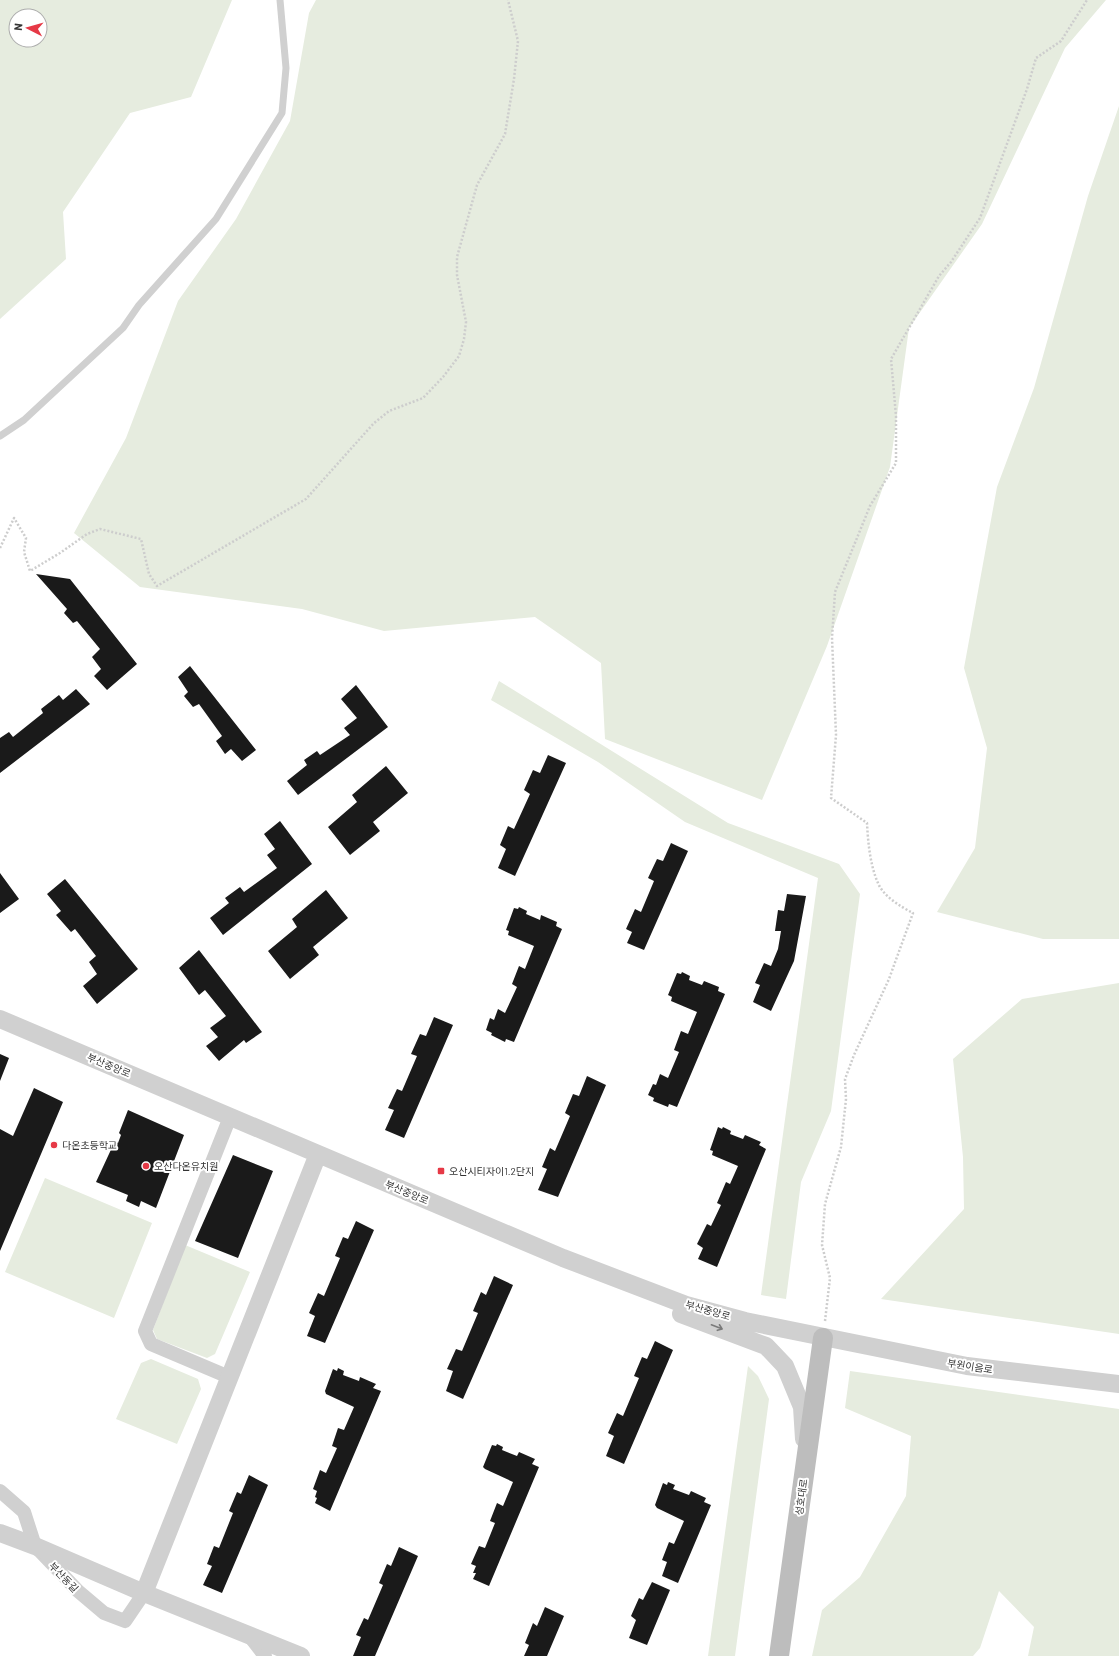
<svg xmlns="http://www.w3.org/2000/svg" width="1119" height="1656" viewBox="0 0 1119 1656" font-family="Barlow,'Noto Sans KR',sans-serif">
<rect width="100%" height="100%" fill="#fff"/>
<path fill="#e6ecdf" fill-rule="evenodd" d="M0,0H232L191,97L130,113L63,212L66,259L0,319ZM16,16H40V40H16Z
M316,0H1106L1065,48L982,224L909,328L890,467L827,646L762,800L605,739L601,663L535,617L384,631L302,609L140,587L74,533L126,438L178,301L236,219L290,121L309,13Z
M1119,106V939H1043L937,912L975,848L987,748L964,668L997,487L1034,388L1088,196Z
M499,681L728,823L839,864L860,894L831,1111L801,1182L786,1299L761,1295L818,878L685,822L598,762L491,700Z
M1119,983V1334L881,1299L964,1209L963,1157L953,1059L1022,999Z
M45,1178L152,1223L114,1318L5,1272Z
M185,1245L250,1272L215,1354L207,1358L157,1339L153,1330Z
M151,1359L198,1379L201,1389L177,1444L116,1419L141,1363Z
M748,1366L758,1376L769,1399L735,1656H708Z
M850,1371L1119,1409V1656H1028L1034,1627L999,1591L980,1648L973,1656H812L822,1610L860,1577L906,1496L911,1436L845,1408Z"/>
<path fill="#1a1a1a" d="M36,574L70,579L137,664L107,690L94,676L101,669L92,657L100,649L77,621L73,623L64,613L67,609Z
M190,666L256,750L242,761L231,749L225,754L216,741L222,736L199,704L193,707L184,696L188,692L178,677Z
M356,685L388,727L298,795L287,781L307,765L304,760L317,751L320,755L350,735L344,728L357,718L341,699Z
M76,689L90,704L0,773V738L9,732L13,737L43,713L41,709L59,695L63,700Z
M548,755L566,763L515,876L498,868L506,849L500,845L508,826L514,829L530,794L524,790L533,770L540,773Z
M386,766L408,793L373,822L380,831L350,855L328,827L357,802L352,795Z
M280,821L312,864L223,935L210,918L229,903L225,898L240,887L244,892L277,868L267,855L275,849L264,834Z
M671,843L688,851L644,950L627,943L632,932L626,929L635,909L641,912L654,881L648,878L657,859L663,861Z
M0,873L19,899L0,913Z
M65,879L138,969L97,1004L83,986L97,974L89,962L96,956L75,929L71,932L56,915L61,911L47,894Z
M326,890L348,918L313,947L319,955L290,979L268,951L297,927L292,919Z
M787,894L806,896L794,961L771,1011L753,1002L760,985L755,983L764,963L771,966L778,949L781,931H775L778,910L784,911Z
M519,907L527,911L526,914L540,920L541,915L557,922L556,926L562,929L514,1042L506,1039L505,1042L491,1035L492,1033L486,1030L490,1018L494,1020L498,1009L505,1013L517,987L512,984L519,966L525,969L534,946L508,935L509,931L506,930L514,908L518,909Z
M199,950L262,1032L246,1043L244,1040L219,1061L206,1046L218,1037L210,1028L226,1016L205,990L199,995L179,968Z
M682,972L690,976L689,980L702,985L704,981L719,987L718,991L725,994L677,1107L669,1104L668,1107L653,1101L654,1098L648,1095L653,1084L656,1085L660,1074L668,1078L679,1052L674,1050L681,1031L688,1034L697,1012L671,1001L672,997L668,995L677,973L681,974Z
M434,1017L453,1025L404,1138L385,1130L394,1110L388,1108L397,1089L402,1091L417,1056L411,1054L420,1034L426,1036Z
M0,1054L9,1058L0,1081Z
M587,1076L606,1085L558,1197L538,1190L547,1169L542,1167L550,1148L555,1151L570,1116L565,1113L573,1094L579,1096Z
M34,1088L63,1102L0,1251V1129L13,1136Z
M128,1110L184,1135L156,1208L141,1201L139,1207L126,1201L128,1195L96,1182L115,1141L118,1143L121,1135L119,1133Z
M718,1127L722,1129L723,1127L731,1131L730,1134L743,1139L745,1135L761,1142L759,1145L766,1149L717,1267L698,1259L703,1248L697,1244L707,1224L711,1226L721,1205L717,1203L726,1182L730,1184L738,1166L712,1155L713,1151L710,1150Z
M233,1155L273,1171L238,1258L195,1241Z
M356,1221L374,1230L325,1343L307,1336L315,1316L309,1313L318,1293L324,1296L340,1258L335,1256L343,1237L348,1239Z
M494,1276L513,1285L463,1399L446,1391L453,1371L447,1369L456,1349L462,1351L478,1313L473,1311L481,1292L486,1295Z
M655,1341L673,1350L624,1464L606,1456L614,1436L608,1433L617,1413L623,1416L639,1378L634,1376L642,1357L647,1359Z
M338,1368L344,1371L343,1375L359,1381L360,1377L376,1384L373,1388L381,1391L330,1511L315,1503L317,1498L315,1497L317,1491L313,1489L320,1470L326,1473L337,1448L332,1446L338,1428L344,1430L354,1407L326,1394L325,1391L333,1369L337,1371Z
M497,1444L503,1447L502,1450L517,1456L519,1452L535,1459L532,1464L539,1467L489,1586L473,1579L476,1573H473L476,1566L471,1564L479,1546L485,1548L495,1523L490,1521L497,1503L503,1506L513,1482L485,1469L483,1467L492,1445L496,1446Z
M249,1475L268,1485L222,1593L203,1585L212,1566L207,1564L214,1546L219,1548L233,1513L229,1511L237,1492L241,1494Z
M668,1482L675,1485L673,1489L689,1495L691,1491L706,1498L704,1502L711,1505L678,1583L662,1576L667,1562L662,1560L669,1542L674,1544L684,1521L657,1508L655,1505L663,1483L667,1485Z
M399,1547L418,1556L375,1656H353L361,1637L356,1635L364,1618L368,1620L383,1585L379,1583L387,1564L391,1566Z
M652,1582L670,1590L647,1645L629,1638L636,1620L631,1616L639,1598L643,1600Z
M545,1607L564,1616L547,1656H524L529,1645L525,1643L533,1623L537,1626Z"/>
<g fill="none" stroke-linecap="round" stroke-linejoin="round">
<path stroke="#cdcdcd" stroke-width="2.5" stroke-dasharray="2 2" stroke-linecap="butt" d="M0,548L14,518L26,538L24,552L30,571L60,553L87,534L100,529L141,539L149,574L157,586L306,499L374,423L389,411L423,398L443,377L459,356L464,339L466,322L457,275V257L477,185L505,134L514,79L518,41L508,0
M825,1321L830,1278L822,1245L825,1204L841,1147L846,1099L845,1079L854,1055L889,979L913,913C901,907 883,896 878,883C870,865 868,842 867,823L831,798L836,735L832,638L835,592L870,506L896,463V416L891,359L939,276L951,262L980,218L1027,89L1036,58L1061,41L1087,0"/>
<path stroke="#d0d0d0" stroke-width="7" d="M0,436L24,420L123,328L139,305L216,219L282,113L286,68L280,0"/>
<path stroke="#d0d0d0" stroke-width="14" d="M229,1377L151,1344L145,1331L230,1117
M0,1491L24,1512L35,1546L78,1591L104,1613L125,1621L144,1593
M248,1634L265,1656"/>
<path stroke="#d0d0d0" stroke-width="18" d="M0,1019L563,1258L686,1305L745,1321L967,1366L1119,1384
M681,1314L766,1346L785,1366L802,1407L804,1439
M0,1533L35,1546L144,1593
M301,1656L144,1593L318,1154"/>
<path stroke="#bdbdbd" stroke-width="20" d="M779,1656L823,1338"/>
</g>
<defs><path id="oneway-shaft" d="M-6 0H5M1.5-3L5.5 0L1.5 3" fill="none" stroke-width="1.6" stroke-linecap="round" stroke-linejoin="round"/></defs>
<use stroke="#7a7a7a" href="#oneway-shaft" transform="translate(717 1327) rotate(21)"/>
<g fill="#e63946" stroke="#fff" stroke-width="1.5">
<circle cx="54" cy="1145" r="4"/>
<circle cx="146" cy="1166" r="4"/>
<rect x="437" y="1167" width="8" height="8" rx="2"/>
</g>
<g text-anchor="middle" dominant-baseline="central" stroke-width="4" stroke-linejoin="round" paint-order="stroke">
<g font-size="10" fill="#333" stroke="#fff">
<text transform="translate(109 1065) rotate(23)">부산중앙로</text>
<text transform="translate(407 1192) rotate(23)">부산중앙로</text>
<text transform="translate(708 1310) rotate(16)">부산중앙로</text>
<text transform="translate(970 1366) rotate(9)">부원이음로</text>
<text transform="translate(801 1497) rotate(-82)">성호대로</text>
<text transform="translate(64 1577) rotate(46)">부산동길</text>
</g>
<g font-size="10" fill="#333" stroke="#fff" text-anchor="start">
<text x="62" y="1145">다온초등학교</text>
<text x="154" y="1166">오산다온유치원</text>
<text x="449" y="1171">오산시티자이1.2단지</text>
</g>
</g>
<g transform="translate(28 28) rotate(276)"><circle r="19" fill="#ffffff" stroke="#adadad"/>
<path d="M0-3L7 15L0 10L-7 15Z" fill="#e63946"/>
<text y="-6" font-size="11" font-weight="bold" text-anchor="middle" fill="#333333">N</text>
</g>
</svg>
